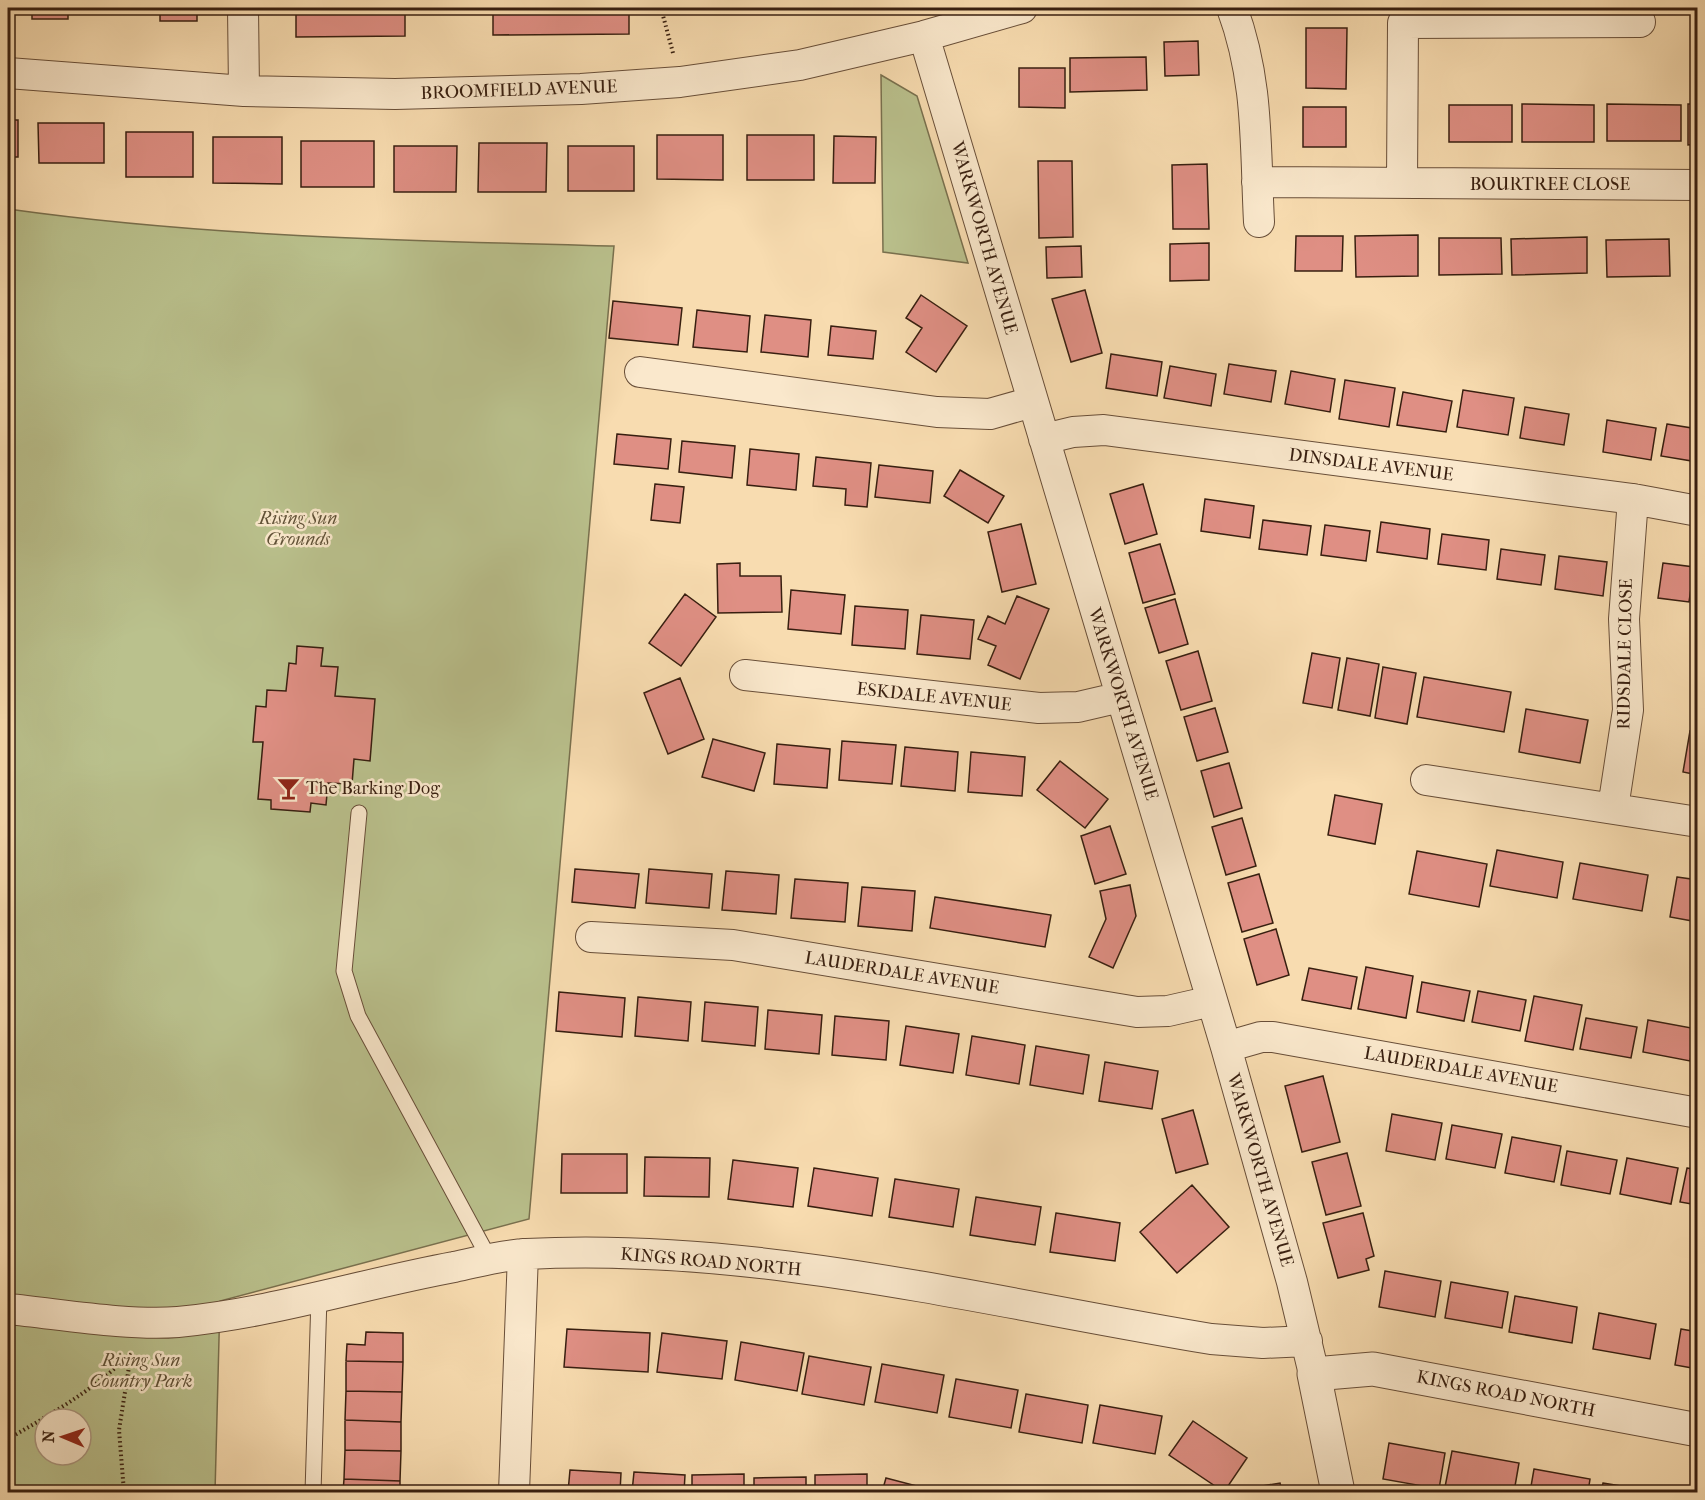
<svg xmlns="http://www.w3.org/2000/svg" width="1705" height="1500" viewBox="0 0 1705 1500" font-family="'IM FELL French Canon',serif">
<rect width="100%" height="100%" fill="#f8dcb0"/>
<filter id="stains"><feTurbulence type="fractalNoise" baseFrequency=".00333" numOctaves="4"/><feColorMatrix values="0 0 0 0 .2 0 0 0 0 .09 0 0 0 0 .02 0 0 0 .5 -.17"/></filter>
<radialGradient id="worn" r=".72"><stop offset=".6" stop-color="#630" stop-opacity="0"/><stop offset="1" stop-color="#630" stop-opacity=".3"/></radialGradient>
<path fill="#bac18d" stroke="#79704e" stroke-width="1.5" fill-rule="evenodd" d="M881,75L917,96L968,263L883,252Z
M8,209C208,237 412,241 614,246L529,1219L220,1301L215,1492H8ZM45,1419H81V1455H45Z"/>
<path fill="#df8f84" stroke="#381f10" stroke-width="1.5" d="M32,8H68V19H32Z
M160,8H197V21H160Z
M296,8H405V36L296,37Z
M493,8H629V34L493,35Z
M1306,28H1347L1346,89L1306,88Z
M1198,41L1199,75L1165,76L1164,42Z
M1146,57L1147,90L1070,92V58Z
M1019,68H1065V108L1019,107Z
M1522,104L1594,105V142H1522Z
M1607,104L1681,105V141H1607Z
M1688,104H1698V144L1688,145Z
M1449,105H1512V142H1449Z
M1303,107H1346V147H1303Z
M8,120H18V157H8Z
M38,123H104V163H39Z
M126,132H193V177H126Z
M657,135H723V180L657,179Z
M747,135H814V180H747Z
M834,136L876,137L875,183H833Z
M213,137H282V184L213,183Z
M301,141H374V187H301Z
M479,143H547L546,192H478Z
M394,146H457L456,192H394Z
M568,146H634V191H568Z
M1038,161H1072L1073,237L1039,238Z
M1207,164L1209,229H1173L1172,165Z
M1418,235V276L1356,277L1355,236Z
M1296,236H1343L1342,271H1295Z
M1587,237V273L1512,275L1511,239Z
M1439,238H1501L1502,274L1439,275Z
M1669,239L1670,276L1607,277L1606,240Z
M1209,243V280L1170,281V244Z
M1081,246L1082,277L1047,278L1046,247Z
M1085,290L1102,353L1071,362L1052,299Z
M921,295L967,326L936,372L906,352L922,328L906,318Z
M613,301L682,308L678,345L609,338Z
M697,310L750,316L747,352L693,347Z
M765,315L811,320L808,357L761,352Z
M831,326L876,331L873,359L828,355Z
M1111,354L1162,362L1157,396L1106,388Z
M1229,364L1276,371L1271,402L1224,394Z
M1170,366L1216,374L1211,406L1164,398Z
M1291,371L1335,379L1330,412L1285,404Z
M1345,380L1395,388L1389,427L1339,419Z
M1463,390L1514,398L1508,435L1457,427Z
M1403,392L1452,401L1446,432L1397,425Z
M1525,407L1569,414L1564,445L1520,438Z
M1607,420L1656,428L1651,460L1603,452Z
M1667,424L1698,429V462L1661,456Z
M617,434L671,439L668,469L614,464Z
M682,441L735,446L732,478L679,472Z
M750,449L799,454L796,490L747,485Z
M816,457L871,463L867,507L845,505L846,489L813,486Z
M879,465L933,471L930,503L875,497Z
M960,470L1004,496L988,523L944,496Z
M655,484L684,487L680,523L651,520Z
M1143,484L1157,534L1125,544L1110,494Z
M1205,499L1254,506L1250,538L1201,531Z
M1263,520L1311,526L1307,555L1259,549Z
M1381,522L1430,529L1427,559L1377,552Z
M1021,524L1036,584L1002,592L988,532Z
M1325,525L1370,531L1366,561L1321,555Z
M1442,534L1489,540L1486,570L1438,564Z
M1160,544L1175,594L1143,603L1129,553Z
M1501,549L1545,555L1541,585L1497,579Z
M1559,556L1607,562L1603,596L1555,589Z
M740,563V576H781L782,612L718,613L717,564Z
M1663,563L1694,567L1689,602L1658,598Z
M791,590L845,595L841,634L788,629Z
M685,594L716,617L681,666L649,643Z
M1017,596L1049,609L1020,679L988,665L996,646L978,639L988,616L1005,624Z
M1175,599L1188,644L1159,653L1145,608Z
M855,606L908,610L905,649L852,645Z
M921,615L974,620L970,659L917,654Z
M297,646L323,648L321,666L338,667L335,696L375,699L370,761L354,759L352,784L328,783L326,805L311,803L310,812L271,809V800L258,799L263,742H253L256,706L266,707L267,690L286,691L289,663L296,664Z
M1198,651L1212,701L1181,710L1166,661Z
M1312,653L1340,658L1332,708L1303,703Z
M1347,658L1379,664L1370,716L1338,710Z
M1383,667L1416,673L1407,724L1375,718Z
M1424,677L1511,692L1504,732L1417,717Z
M680,678L704,739L668,754L644,693Z
M1215,708L1228,752L1197,761L1184,717Z
M1526,709L1588,720L1580,763L1519,752Z
M1690,731L1698,733V775L1683,772Z
M713,739L765,753L754,791L702,777Z
M842,741L896,745L892,784L839,780Z
M777,744L830,749L827,788L774,784Z
M905,747L958,752L955,791L901,786Z
M971,752L1025,757L1022,796L968,792Z
M1060,761L1108,799L1085,828L1037,790Z
M1229,763L1242,808L1214,817L1201,771Z
M1335,795L1382,804L1375,844L1328,835Z
M1242,818L1256,866L1226,875L1212,827Z
M1110,826L1126,874L1095,884L1081,836Z
M1497,850L1563,862L1557,898L1490,886Z
M1417,851L1487,864L1479,907L1409,894Z
M1580,863L1648,875L1642,911L1573,899Z
M575,869L639,874L635,908L572,902Z
M649,869L712,874L709,908L646,903Z
M726,871L779,875L776,914L722,910Z
M1259,874L1273,923L1242,932L1228,883Z
M1677,877L1698,880V922L1670,917Z
M795,879L848,883L845,922L791,918Z
M1130,885L1136,916L1113,968L1089,957L1106,919L1100,891Z
M862,887L915,891L912,931L858,926Z
M935,897L1051,915L1045,947L930,928Z
M1276,929L1289,975L1257,985L1244,939Z
M1366,967L1413,976L1406,1018L1358,1009Z
M1309,968L1357,977L1351,1009L1302,1000Z
M1422,982L1470,991L1464,1021L1417,1012Z
M1478,991L1526,1000L1520,1031L1472,1022Z
M559,992L625,998L622,1037L556,1031Z
M1534,996L1582,1005L1573,1050L1525,1041Z
M638,997L691,1002L688,1041L635,1036Z
M705,1002L758,1007L755,1046L702,1041Z
M768,1010L822,1015L819,1054L765,1049Z
M835,1016L889,1021L886,1060L832,1055Z
M1586,1018L1637,1027L1631,1058L1580,1049Z
M1648,1020L1697,1029L1690,1061L1643,1052Z
M906,1026L959,1034L953,1073L900,1065Z
M972,1036L1025,1045L1019,1084L966,1075Z
M1036,1046L1089,1055L1083,1094L1030,1085Z
M1105,1062L1158,1071L1152,1109L1099,1101Z
M1323,1076L1340,1142L1302,1152L1285,1086Z
M1193,1110L1208,1164L1176,1173L1162,1119Z
M1392,1114L1442,1123L1435,1160L1386,1151Z
M1452,1125L1502,1134L1495,1168L1446,1159Z
M1512,1137L1561,1146L1554,1182L1505,1173Z
M1567,1151L1617,1160L1610,1194L1561,1185Z
M1347,1153L1361,1206L1326,1215L1312,1162Z
M562,1154H627V1193H561Z
M645,1157L710,1158L709,1197L644,1196Z
M1627,1158L1678,1168L1671,1204L1620,1194Z
M733,1160L798,1168L793,1207L728,1199Z
M814,1168L878,1178L872,1216L808,1206Z
M1687,1168L1698,1170V1205L1680,1202Z
M895,1179L959,1189L953,1227L889,1217Z
M1192,1185L1229,1227L1177,1273L1140,1232Z
M976,1197L1041,1207L1035,1245L970,1235Z
M1056,1213L1120,1223L1115,1261L1050,1252Z
M1363,1213L1374,1256L1366,1259L1369,1270L1338,1278L1323,1223Z
M1385,1271L1441,1281L1435,1317L1379,1307Z
M1451,1282L1508,1292L1502,1328L1445,1318Z
M1515,1296L1577,1307L1572,1343L1509,1332Z
M1599,1313L1656,1324L1650,1359L1593,1349Z
M567,1329L650,1333L648,1372L564,1367Z
M1681,1329L1698,1332V1369L1675,1365Z
M366,1332L403,1333V1362L346,1361L347,1344L365,1345Z
M662,1333L727,1341L722,1379L657,1372Z
M741,1342L804,1353L797,1391L735,1380Z
M809,1356L871,1367L864,1405L802,1394Z
M346,1361L403,1362L402,1392L346,1391Z
M882,1364L944,1375L937,1413L875,1402Z
M956,1379L1018,1390L1011,1428L949,1417Z
M346,1391L402,1392L401,1422L345,1420Z
M1026,1394L1088,1405L1082,1443L1019,1432Z
M1100,1405L1162,1416L1155,1454L1093,1443Z
M345,1420L401,1422V1451L345,1450Z
M1193,1421L1247,1458L1224,1492L1169,1455Z
M1389,1443L1445,1453L1439,1489L1383,1479Z
M345,1450L401,1451L400,1481L344,1479Z
M1452,1451L1519,1463L1514,1492H1475L1445,1487Z
M1534,1469L1590,1479L1588,1492H1530Z
M570,1470L621,1473L620,1492H568Z
M634,1472L685,1475L684,1492H632Z
M744,1474V1492H692V1475Z
M867,1474V1492H815V1475Z
M806,1477V1492H754V1478Z
M886,1478L936,1491V1492H882Z
M344,1479L400,1481V1492H343Z
M1280,1483L1282,1492H1251L1250,1488Z
M1603,1483L1657,1492H1601Z"/>
<g fill="none" stroke-linecap="round" stroke-linejoin="round">
<defs>
<path id="service" d="M359,813L344,971L358,1016L490,1260
M313,1492L319,1297"/>
<path id="minor" d="M243,8L244,91
M1232,8C1259,81 1255,145 1259,222
M924,36L1226,1047L1292,1282L1314,1374
M8,73L244,91L395,94L581,89L680,82L800,65L924,36L1022,8
M1257,182L1698,185
M1402,183L1403,23L1640,22
M640,372L937,412L990,414L1032,402
M1044,439L1073,432L1104,430L1633,499L1698,511
M745,675L1039,708L1078,707L1121,697
M1426,780L1698,822
M1613,808L1628,710L1624,619L1633,499
M591,937L733,945L1137,1012L1168,1011L1212,1001
M1226,1047L1261,1037H1273L1698,1113
M8,1309C60,1314 127,1326 178,1322C272,1313 362,1284 454,1267C478,1262 502,1255 526,1254C755,1242 986,1302 1211,1339L1263,1343L1307,1341
M514,1492L523,1254"/>
<path id="tertiary" d="M1338,1492L1314,1374L1373,1369L1698,1430"/>
</defs>
<use href="#service" stroke="#684e38" stroke-width="17"/>
<use href="#minor" stroke="#684e38" stroke-width="32"/>
<use href="#tertiary" stroke="#684e38" stroke-width="35"/>
<path stroke="#381f10" stroke-width="4" stroke-dasharray="1.5 3" stroke-linecap="butt" d="M661,8L673,53
M8,1439C51,1414 96,1389 132,1352
M124,1492L119,1430L131,1354"/>
<use href="#service" stroke="#fae8cc" stroke-width="15"/>
<use href="#minor" stroke="#fae8cc" stroke-width="30"/>
<use href="#tertiary" stroke="#fae8cc" stroke-width="33"/>
</g>
<defs>
<symbol id="bar-bare" viewBox="-9 -9 18 18"><path d="M-6-5H6L.8 .8V4.5H3.5V6h-7V4.5H-.8V.8Z" fill="#8f2418" stroke="#fae8cc" stroke-width="2.5" paint-order="stroke"/></symbol>
</defs>
<g fill-rule="evenodd">
<use href="#bar-bare" x="272" y="772" width="33" height="33"/>
</g>
<g text-anchor="middle" dominant-baseline="central" stroke-width="5" stroke-linejoin="round" paint-order="stroke">
<g font-size="18" fill="#381f10" stroke="#fae8cc">
<text transform="translate(519 90) rotate(-2)">BROOMFIELD AVENUE</text>
<text x="1550" y="184">BOURTREE CLOSE</text>
<text transform="translate(984 238) rotate(74)">WARKWORTH AVENUE</text>
<text transform="translate(1371 465) rotate(7)">DINSDALE AVENUE</text>
<text transform="translate(1625 654) rotate(-89)">RIDSDALE CLOSE</text>
<text transform="translate(934 697) rotate(6)">ESKDALE AVENUE</text>
<text transform="translate(1123 704) rotate(73)">WARKWORTH AVENUE</text>
<text transform="translate(902 973) rotate(9)">LAUDERDALE AVENUE</text>
<text transform="translate(1461 1070) rotate(10)">LAUDERDALE AVENUE</text>
<text transform="translate(1260 1170) rotate(74)">WARKWORTH AVENUE</text>
<text transform="translate(711 1262) rotate(5)">KINGS ROAD NORTH</text>
<text transform="translate(1506 1394) rotate(11)">KINGS ROAD NORTH</text>
</g>
<g font-size="18" font-style="italic" fill="#5f5036" stroke="#fae8cc">
<text x="298" y="518">Rising Sun<tspan x="298" dy="21">Grounds</tspan></text>
<text x="141" y="1360">Rising Sun<tspan x="141" dy="21">Country Park</tspan></text>
</g>
<g font-size="18" fill="#381f10" stroke="#fae8cc" text-anchor="start">
<text x="306" y="788">The Barking Dog</text>
</g>
</g>
<rect width="1705" height="1500" fill="none" stroke="#f8dcb0" stroke-width="30"/>
<rect x="9" y="9" width="1687" height="1482" fill="none" stroke="#381f10" stroke-width="3"/>
<rect x="15" y="15" width="1675" height="1470" fill="none" stroke="#381f10" stroke-width="1.5"/>
<g transform="translate(63 1437) rotate(272)"><circle r="28" fill="#fae8cc" stroke="#ac9881" stroke-width="1.5"/>
<path d="M0-4.5L10 22L0 15L-10 22Z" fill="#8f2418"/>
<text y="-9" font-size="16" font-weight="bold" text-anchor="middle" fill="#381f10">N</text>
</g>
<rect width="100%" height="100%" filter="url(#stains)"/>
<rect width="100%" height="100%" fill="url(#worn)"/>
</svg>
